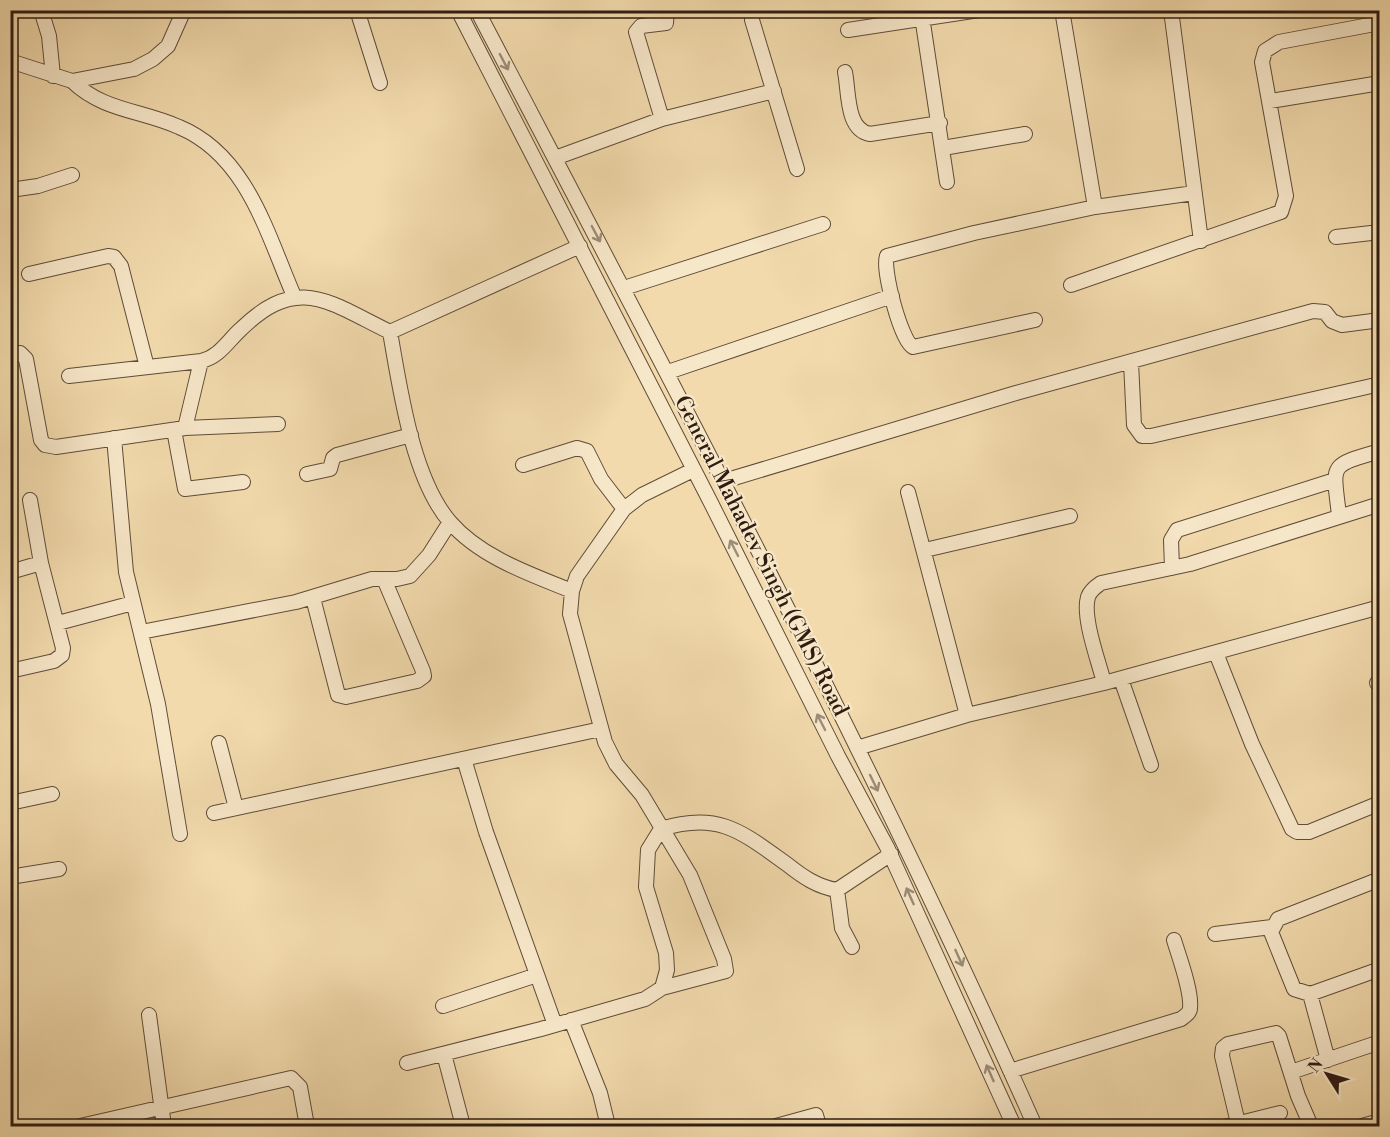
<svg xmlns="http://www.w3.org/2000/svg" width="1390" height="1137" viewBox="0 0 1390 1137" font-family="'Libre Bodoni',serif">
<rect width="100%" height="100%" fill="#f2daac"/>
<filter id="stains"><feTurbulence type="fractalNoise" baseFrequency=".00333" numOctaves="4"/><feColorMatrix values="0 0 0 0 .2 0 0 0 0 .09 0 0 0 0 .02 0 0 0 .5 -.17"/></filter>
<radialGradient id="worn" r=".72"><stop offset=".6" stop-color="#630" stop-opacity="0"/><stop offset="1" stop-color="#630" stop-opacity=".3"/></radialGradient>
<g fill="none" stroke-linecap="round" stroke-linejoin="round">
<defs>
<path id="minor" d="M41,10L49,36L53,76
M357,10L380,83
M458,10L710,501L838,756L887,847L1014,1126
M477,10C670,379 866,746 1035,1126
M921,10L947,182
M1062,10L1095,207
M1171,10L1201,241
M752,20L797,169
M848,30L979,10
M10,61L72,81L134,69L153,59L168,46L184,10
M845,72C849,92 846,130 870,134L940,123
M72,81C103,111 141,110 179,127C247,155 267,234 294,296
M1270,101L1380,83
M662,119L636,32L641,26L666,23L667,10
M943,148L1025,134
M555,158L662,119L774,91
M10,190L38,186L72,175
M1336,237L1380,232
M29,274L108,256L114,257L121,266L147,367
M1071,285L1281,212L1286,196L1262,62L1265,51L1279,42L1380,23
M624,288L823,224
M1035,320L913,347C901,341 882,269 887,256L974,233L1095,207L1194,193
M390,332C400,388 412,478 450,522C480,557 530,574 572,591
M10,354L20,353L26,359L41,440L45,445L56,447L185,428L278,424
M1131,362L1134,425L1142,436H1151L1380,384
M668,372L892,296
M69,376L201,361
M185,428L201,361C219,357 227,342 240,330C298,273 328,302 390,332L580,246
M174,430L185,489L243,482
M114,438L126,572L158,704L180,834
M523,465L577,448L587,451L601,479L624,509
M307,474L330,469L333,458L337,455L411,435
M724,481L1016,393L1313,311L1325,312L1332,321L1342,325L1380,320
M908,492L967,715
M30,500L41,563
M1339,515C1333,463 1328,466 1380,451
M925,550L1070,516
M1172,568L1171,540L1177,530L1335,480
M10,572L41,563L63,648L62,655L54,661L10,671
M313,598L338,695L346,697L417,681L424,676L423,671L384,579
M58,623L133,603
M141,632L296,602L372,579H397L410,576L429,555L450,522
M1216,653L1252,744L1292,829L1297,832H1309L1380,803
M1121,679L1151,765
M1104,683C1099,662 1082,618 1088,597C1090,591 1095,587 1101,583L1190,564L1380,504
M1377,683L1380,686
M219,743L236,808
M857,748L967,715L1104,683L1380,607
M464,759L486,832L555,1025
M10,803L52,794
M214,813L601,729
M10,877L59,869
M1380,879L1278,919L1271,932L1294,989L1310,994L1380,969
M837,890L842,928L852,947
M1215,934L1272,927
M662,988L726,971L724,959L690,875L642,795L616,764L605,742L570,614L572,591L577,576L624,509L642,495L693,470
M1310,994L1328,1060
M443,1006L537,975
M149,1015L164,1126
M571,1020L600,1093L608,1126
M444,1054L463,1126
M407,1063L541,1029L645,999L662,988L667,970L666,953L646,887L648,850L661,829C719,811 742,832 788,865C803,877 818,887 837,890L891,854
M1010,1071L1181,1019C1185,1016 1190,1013 1190,1008C1192,991 1179,957 1174,940
M1291,1072L1380,1042
M1238,1123L1222,1056L1223,1048L1228,1044L1276,1033L1279,1036L1298,1096L1311,1126
M80,1126L291,1078L300,1087L307,1126
M776,1126L816,1115L819,1126
M1228,1126L1280,1113
M1362,1126L1380,1121"/>
</defs>
<use href="#minor" stroke="#5f4c38" stroke-width="16"/>
<use href="#minor" stroke="#f7e7c9" stroke-width="14"/>
</g>
<defs><path id="oneway-shaft" d="M-6 0H5M1.5-3L5.5 0L1.5 3" fill="none" stroke-width="1.6" stroke-linecap="round" stroke-linejoin="round" transform="scale(1.5)"/></defs>
<g stroke="#9d8c77">
<use href="#oneway-shaft" transform="translate(504 62) rotate(62)"/>
<use href="#oneway-shaft" transform="translate(596 234) rotate(62)"/>
<use href="#oneway-shaft" transform="translate(734 548) rotate(-117)"/>
<use href="#oneway-shaft" transform="translate(821 722) rotate(-117)"/>
<use href="#oneway-shaft" transform="translate(874 783) rotate(64)"/>
<use href="#oneway-shaft" transform="translate(910 896) rotate(-114)"/>
<use href="#oneway-shaft" transform="translate(959 958) rotate(66)"/>
<use href="#oneway-shaft" transform="translate(990 1073) rotate(-114)"/>
</g>
<g text-anchor="middle" dominant-baseline="central" stroke-width="4.5" stroke-linejoin="round" paint-order="stroke">
<g font-size="22" fill="#2e1c12" stroke="#f7e7c9">
<text transform="translate(761 556) rotate(63)">General Mahadev Singh (GMS) Road</text>
</g>
</g>
<rect width="1390" height="1137" fill="none" stroke="#f2daac" stroke-width="36"/>
<rect x="12" y="12" width="1366" height="1113" fill="none" stroke="#2e1c12" stroke-width="3"/>
<rect x="18" y="18" width="1354" height="1101" fill="none" stroke="#2e1c12" stroke-width="1.5"/>
<g transform="translate(1327 1074) rotate(307)" stroke="#f7e7c9" stroke-width="4.5" paint-order="stroke">
<path d="M0-4.5L10 22L0 15L-10 22Z" fill="#2e1c12"/>
<text y="-9" font-size="16" font-weight="bold" text-anchor="middle" fill="#2e1c12">N</text>
</g>
<rect width="100%" height="100%" filter="url(#stains)"/>
<rect width="100%" height="100%" fill="url(#worn)"/>
</svg>
